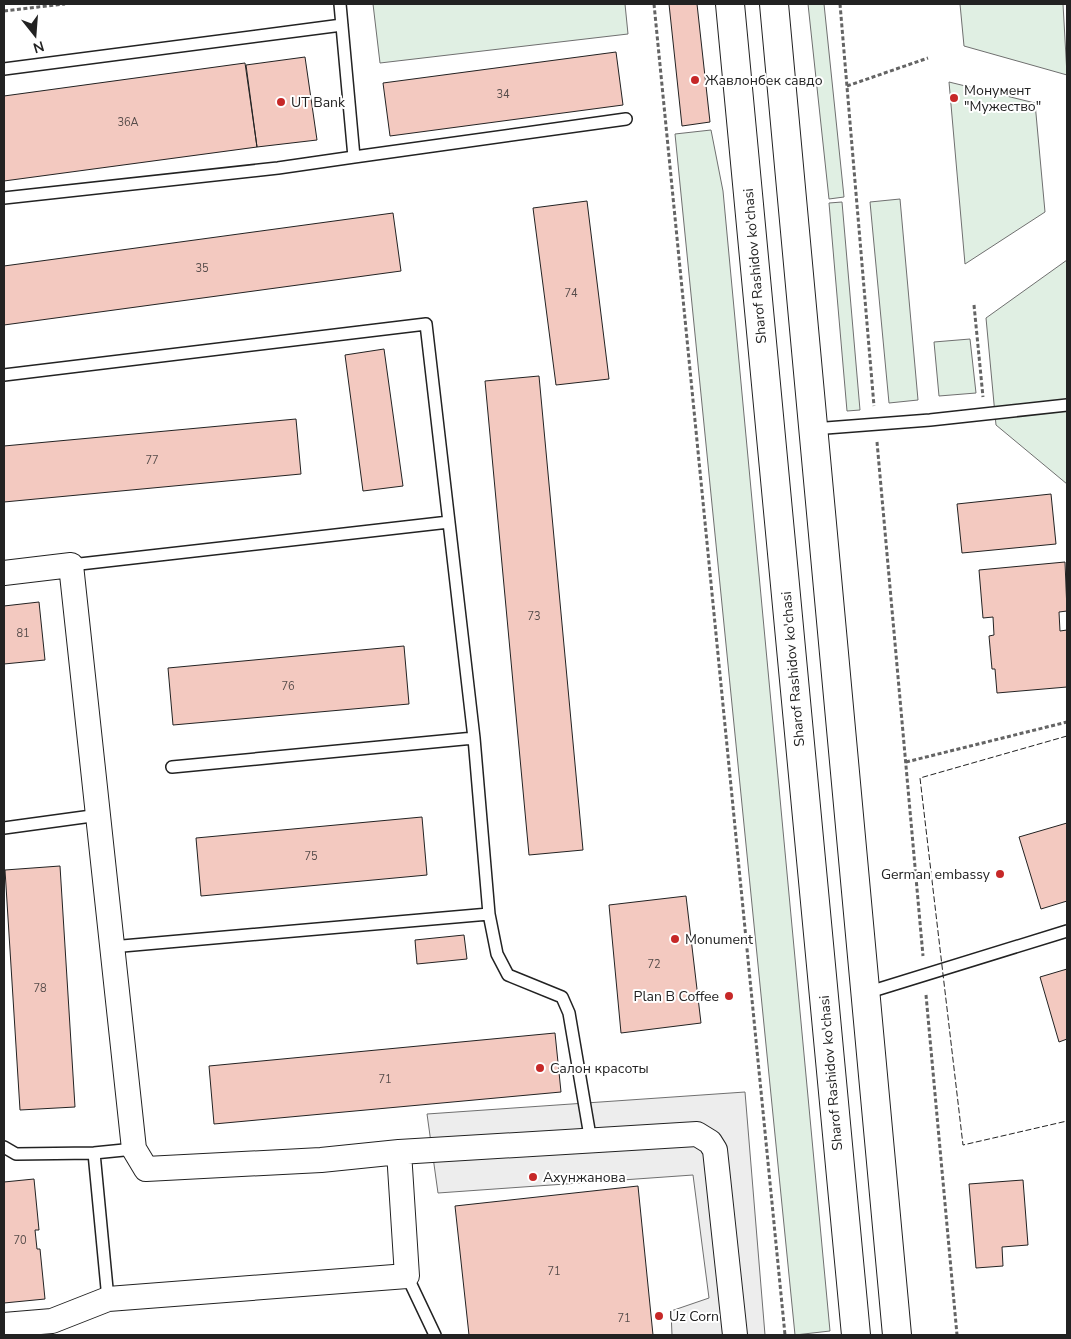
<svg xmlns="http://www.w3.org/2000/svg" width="1071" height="1339" viewBox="0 0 1071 1339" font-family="'Nunito Sans',sans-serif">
<rect width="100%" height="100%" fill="#fff"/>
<path fill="#e0efe3" stroke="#6f6f6f" d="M373,4H625L628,34L380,63Z
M808,4H824L844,197L829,199Z
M960,4H1063L1067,75L964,46Z
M949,82L1035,103L1045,212L965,264Z
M711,130L723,191L830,1331L795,1335L675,134Z
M900,199L918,400L889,403L870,202Z
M842,202L860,410L847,411L829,203Z
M1067,260V484L996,425L986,318Z
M970,339L976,393L939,396L934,342Z"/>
<path fill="#ededed" stroke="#6f6f6f" d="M745,1092L765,1335H672L671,1311L709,1298L693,1175L438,1193L427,1114Z"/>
<path fill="#f3c9c0" stroke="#222" d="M669,4H697L710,122L682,126Z
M616,52L623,105L390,136L383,83Z
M305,57L317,140L257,147L246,65Z
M245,63L257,147L4,181V96Z
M587,201L609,379L556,385L533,208Z
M393,213L401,271L4,325V266Z
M384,349L403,486L363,491L345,355Z
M539,376L583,850L529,855L485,381Z
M296,419L301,474L4,502V446Z
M1051,494L1056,544L962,553L957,504Z
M1065,562L1067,611L1059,612L1060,631L1067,630V687L997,693L995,669H992L989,636L994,635L993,617L983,618L979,570Z
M39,602L45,660L4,664V606Z
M404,646L409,704L173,725L168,668Z
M422,817L427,875L201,896L196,838Z
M1067,823V901L1041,909L1019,837Z
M60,866L75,1107L20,1110L5,870Z
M686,896L701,1023L621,1033L609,905Z
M464,935L467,959L417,964L415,940Z
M1067,969V1039L1059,1042L1040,977Z
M555,1033L561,1092L214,1124L209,1066Z
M34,1179L39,1230H35L37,1249H40L45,1299L4,1303V1182Z
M1023,1180L1028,1245L1002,1247L1003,1266L976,1268L969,1184Z
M638,1186L653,1335H469L455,1206Z"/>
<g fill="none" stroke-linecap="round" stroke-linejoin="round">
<defs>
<path id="lane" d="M4,69L342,25
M354,157L626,119
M4,198L278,168L354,157L340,4
M4,375L426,324L474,738L489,914
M813,429L930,420L1067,405
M71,565L449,522
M172,767L474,738
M4,828L99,815
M111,947L489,914L497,954L508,975L562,997L569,1013L591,1142
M866,993L1067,931
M4,1147L16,1154L94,1153L134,1149
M94,1153L108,1299
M407,1276L435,1335"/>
<path id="street" d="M4,573L71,565L134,1149L146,1169L321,1160L399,1152
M4,1325L52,1321L108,1299L407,1276L399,1152L697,1134L710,1142L715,1150L735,1335"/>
<path id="primary" d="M730,4L856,1335
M774,4L897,1335"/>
</defs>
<use href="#lane" stroke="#222" stroke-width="14"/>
<use href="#street" stroke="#222" stroke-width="26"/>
<use href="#primary" stroke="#222" stroke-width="30"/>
<path stroke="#646464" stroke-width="3" stroke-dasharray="4 2.5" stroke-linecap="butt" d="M654,4L785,1335
M840,4L874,406
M4,11L65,4
M847,86L928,58
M974,305L983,397
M877,442L923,956
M906,762L1067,722
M926,995L957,1335"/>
<use href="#lane" stroke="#fff" stroke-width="11"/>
<use href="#street" stroke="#fff" stroke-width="24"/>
<use href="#primary" stroke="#fff" stroke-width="28"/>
<path stroke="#222" stroke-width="1" stroke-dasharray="6 2.5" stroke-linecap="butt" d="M1067,736L920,778L963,1145L1067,1121"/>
</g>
<g fill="#c62828" stroke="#fff" stroke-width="2">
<circle cx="695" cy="80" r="5"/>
<circle cx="954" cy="98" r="5"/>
<circle cx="281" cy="102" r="5"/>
<circle cx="1000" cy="874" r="5"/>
<circle cx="675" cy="939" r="5"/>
<circle cx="729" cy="996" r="5"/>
<circle cx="540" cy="1068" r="5"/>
<circle cx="533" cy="1177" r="5"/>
<circle cx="659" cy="1316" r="5"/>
</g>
<g text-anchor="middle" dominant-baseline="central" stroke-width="4" stroke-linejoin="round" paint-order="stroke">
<g font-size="11" fill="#564c4a">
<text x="503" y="94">34</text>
<text x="128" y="122">36A</text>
<text x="202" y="268">35</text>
<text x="571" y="293">74</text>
<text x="152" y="460">77</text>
<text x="534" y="616">73</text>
<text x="23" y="633">81</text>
<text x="288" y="686">76</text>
<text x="311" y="856">75</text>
<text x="654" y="964">72</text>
<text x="40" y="988">78</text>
<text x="385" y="1079">71</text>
<text x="20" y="1240">70</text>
<text x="554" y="1271">71</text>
<text x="624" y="1318">71</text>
</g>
<g font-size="14" fill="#222" stroke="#fff" text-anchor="start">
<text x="705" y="80">Жавлонбек савдо</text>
<text x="964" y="90">Монумент<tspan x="964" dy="16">"Мужество"</tspan></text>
<text x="291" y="102">UT Bank</text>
<text x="990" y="874" text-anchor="end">German embassy</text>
<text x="685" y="939">Monument</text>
<text x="719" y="996" text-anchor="end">Plan B Coffee</text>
<text x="550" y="1068">Салон красоты</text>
<text x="543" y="1177">Ахунжанова</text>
<text x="669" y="1316">Uz Corn</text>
</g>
<g font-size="14" fill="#222" stroke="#fff">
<text transform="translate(755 266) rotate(-95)">Sharof Rashidov ko'chasi</text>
<text transform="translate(793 669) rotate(-95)">Sharof Rashidov ko'chasi</text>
<text transform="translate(831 1073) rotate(-95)">Sharof Rashidov ko'chasi</text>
</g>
</g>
<rect width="1071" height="1339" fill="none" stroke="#222222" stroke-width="10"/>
<g transform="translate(35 35) rotate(163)" stroke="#ffffff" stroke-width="4" paint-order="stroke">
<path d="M0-4L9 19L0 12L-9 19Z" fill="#222222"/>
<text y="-8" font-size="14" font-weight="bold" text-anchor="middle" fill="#222222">N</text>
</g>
</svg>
